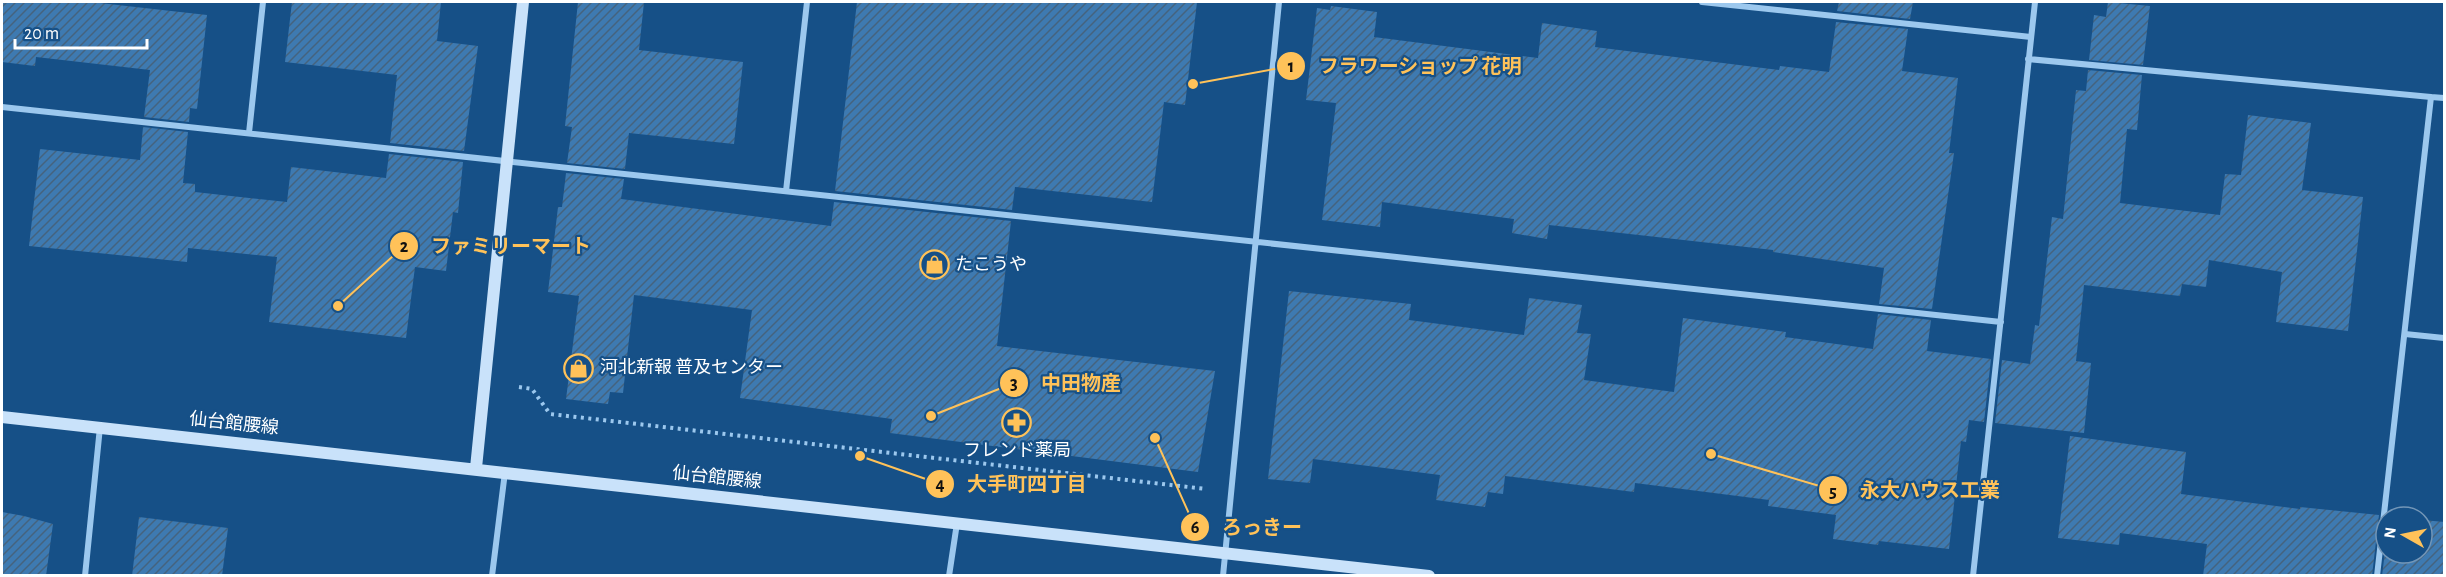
<svg xmlns="http://www.w3.org/2000/svg" width="2446" height="577" viewBox="0 0 2446 577" font-family="'Alegreya Sans','Noto Sans JP',sans-serif">
<defs>
<pattern id="building-hatch" width="6" height="6" patternUnits="userSpaceOnUse" patternTransform="scale(1.5)"><rect width="6" height="6" fill="#3e7ab1"/><path d="M-1 1l2-2M0 6l6-6M5 7l2-2" fill="none" stroke="#45637e"/></pattern>
</defs>
<rect width="100%" height="100%" fill="#165087"/>
<path fill="url(#building-hatch)" d="M2,2H91L207,15L197,109L190,108L189,122L144,117L150,70L36,57L35,66L2,62Z
M292,2H441L437,41L478,46L464,151L390,143L397,75L285,62Z
M578,2H644L639,50L743,62L734,144L629,133L625,169L567,163L572,127L565,126Z
M857,2H1197L1185,105L1164,102L1152,202L1015,187L1012,210L835,191Z
M1839,2H1913L1910,19L1837,11Z
M2108,2L2150,6L2143,65L2089,60L2094,15L2106,17Z
M1331,6L1377,12L1374,37L1538,58L1542,23L1597,31L1595,47L1779,70L1780,66L1829,72L1836,22L1908,29L1902,71L1958,78L1949,153H1954L1932,309L1879,304L1884,268L1773,252V250L1549,225L1547,239L1512,233L1514,219L1382,202L1380,227L1322,220L1336,103L1306,100L1317,8L1330,10Z
M2088,70L2142,75L2137,130L2127,129L2120,203L2220,215L2225,174L2241,175L2248,115L2311,123L2302,190L2363,197L2348,331L2276,322L2282,272L2209,260L2206,287L2182,284L2180,296L2084,285L2076,361L2091,363L2084,433L1995,423L2002,360L2030,364L2035,325L2039,326L2052,217L2063,219L2076,90L2086,91Z
M143,127L188,132L183,183L195,184V192L287,202L291,167L386,178L389,154L463,162L458,213L453,212L446,271L415,267L406,338L269,322L277,257L188,248L187,262L29,246L40,149L140,160Z
M566,173L624,179L621,199L831,226L834,202L1011,221L997,346L1215,371L1198,472L890,433L892,419L740,398L752,310L634,295L623,393L610,392L608,404L566,399L579,296L548,292L558,207H562Z
M1289,291L1411,304L1409,320L1524,335L1529,298L1582,305L1577,333L1591,334L1584,380L1674,392L1683,318L1786,332L1785,337L1873,349L1878,314L1931,320L1927,351L1991,359L1984,422L1969,420L1966,442L1961,441L1949,549L1879,541L1878,545L1833,539L1836,515L1768,506L1769,500L1635,483L1634,492L1505,476L1503,494L1488,492L1485,507L1436,500L1440,475L1313,459L1310,483L1268,479Z
M2070,436L2186,452L2181,494L2300,509V507L2379,515L2372,576H2203L2207,544L2120,533L2119,545L2058,538Z
M2,512L24,516L53,524L46,576H2Z
M139,517L228,528L222,576H132Z
M2422,520L2445,522V576H2382L2386,543V553H2422Z"/>
<g fill="none" stroke-linecap="round" stroke-linejoin="round">
<path stroke="#9cc8ee" stroke-width="4" stroke-dasharray="3 4.5" stroke-linecap="butt" d="M519,387L532,389L550,414L1206,489"/>
<path stroke="#9cc8ee" stroke-width="6" d="M1702,2L2031,37
M2028,59L2431,97L2377,576
M2431,97L2444,98
M2,107L2001,322
M249,133L263,2
M786,191L807,2
M2405,334L2444,338
M85,576L100,427
M492,576L505,472
M949,576L957,523
M1223,576L1279,2
M1973,576L2035,2"/>
<path stroke="#c9e2fa" stroke-width="12" d="M2,417L1429,576
M476,468L523,2"/>
</g>
<defs>
<symbol id="shop-ring" viewBox="-11 -11 22 22"><circle r="9.5" fill="#165087" stroke="#ffc259" stroke-width="1.5"/><path d="M-5-2.5h2.3a2.7 3.5 0 0 1 5.4 0H5L5.5 6h-11ZM-1.5-2.5h3a1.5 2.3 0 0 0-3 0Z" fill="#ffc259"/></symbol>
<symbol id="pharmacy-ring" viewBox="-11 -11 22 22"><circle r="9.5" fill="#165087" stroke="#ffc259" stroke-width="1.5"/><path d="M-2-6h4v4h4v4h-4v4h-4v-4h-4v-4h4Z" fill="#ffc259"/></symbol>
</defs>
<g fill-rule="evenodd">
<use href="#shop-ring" x="918" y="248" width="33" height="33"/>
<use href="#shop-ring" x="562" y="352" width="33" height="33"/>
<use href="#pharmacy-ring" x="1000" y="406" width="33" height="33"/>
</g>
<g text-anchor="middle" dominant-baseline="central" stroke-width="4.5" stroke-linejoin="round" paint-order="stroke">
<g font-size="18" fill="#fff" stroke="#165087" text-anchor="start">
<text x="955" y="265">たこうや</text>
<text x="600" y="368">河北新報 普及センター</text>
<text x="1017" y="451" text-anchor="middle">フレンド薬局</text>
</g>
<g font-size="18" fill="#fff" stroke="#165087">
<text transform="translate(234 424) rotate(6)">仙台館腰線</text>
<text transform="translate(717 478) rotate(6)">仙台館腰線</text>
</g>
</g>
<path fill="none" stroke="#ffc259" stroke-width="2" d="M1193 84L1291 66M338 306L404 246M931 416L1014 383M860 456L940 484M1711 454L1833 490M1155 438L1195 527"/>
<g fill="#ffc259" stroke="#165087" stroke-width="2">
<circle cx="1193" cy="84" r="6"/>
<circle cx="338" cy="306" r="6"/>
<circle cx="931" cy="416" r="6"/>
<circle cx="860" cy="456" r="6"/>
<circle cx="1711" cy="454" r="6"/>
<circle cx="1155" cy="438" r="6"/>
<circle cx="1291" cy="66" r="15"/>
<circle cx="404" cy="246" r="15"/>
<circle cx="1014" cy="383" r="15"/>
<circle cx="940" cy="484" r="15"/>
<circle cx="1833" cy="490" r="15"/>
<circle cx="1195" cy="527" r="15"/>
</g>
<g font-size="18" text-anchor="middle" font-weight="bold" fill="#111">
<text x="1291" y="72">1</text>
<text x="404" y="252">2</text>
<text x="1014" y="389">3</text>
<text x="940" y="490">4</text>
<text x="1833" y="497">5</text>
<text x="1195" y="533">6</text>
</g>
<g font-size="20" text-anchor="middle" font-weight="bold" fill="#ffc259" stroke="#165087" stroke-width="4.5" stroke-linejoin="round" paint-order="stroke">
<text x="1420" y="73">フラワーショップ 花明</text>
<text x="511" y="253">ファミリーマート</text>
<text x="1081" y="390">中田物産</text>
<text x="1027" y="491">大手町四丁目</text>
<text x="1930" y="497">永大ハウス工業</text>
<text x="1262" y="534">ろっきー</text>
</g>
<rect width="2446" height="577" fill="none" stroke="#ffffff" stroke-width="6"/>
<g transform="translate(2404 535) rotate(279)"><circle r="28" fill="#165087" stroke="#7396b7" stroke-width="1.5"/>
<path d="M0-4.5L10 22L0 15L-10 22Z" fill="#ffc259"/>
<text y="-9" font-size="16" font-weight="bold" text-anchor="middle" fill="#ffffff">N</text>
</g>
<path d="M15 39v9h132v-9" fill="none" stroke="#ffffff" stroke-width="3"/>
<text x="24" y="39" font-size="18" fill="#ffffff" stroke="#165087" stroke-width="4.5" paint-order="stroke">20 m</text>
</svg>
